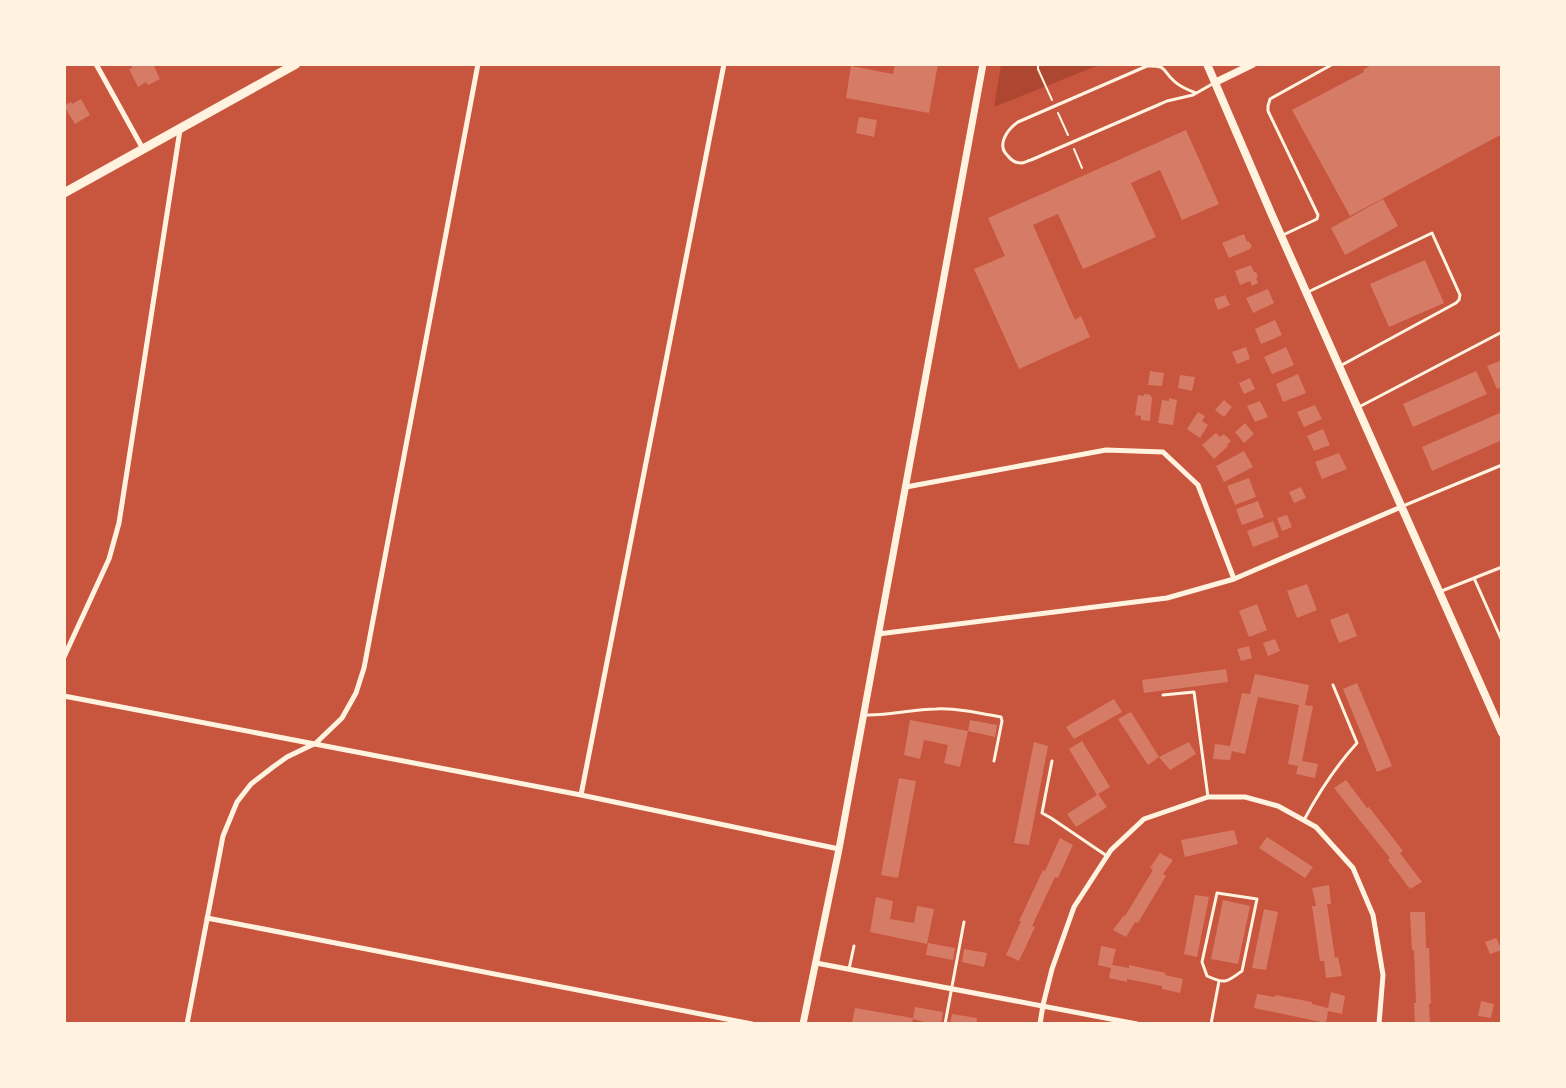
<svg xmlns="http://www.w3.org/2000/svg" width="1566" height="1088" viewBox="0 0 1566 1088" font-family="'PT Serif',serif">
<rect width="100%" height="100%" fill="#c8553d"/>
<path fill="#ae4732" d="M1001,65H1099L994,107Z"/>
<path fill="#d67c66" d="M131,64H153L160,79L148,85L146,82L138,87L129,69L132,68Z
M895,64H938L929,113L846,98L851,66L893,74Z
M1373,64H1502V134L1350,216L1292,110L1364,72L1363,70Z
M81,99L90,115L75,124L64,106L71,102L72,104Z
M859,117L877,120L874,137L856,133Z
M1186,130L1219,204L1182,220L1160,170L1131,183L1156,237L1083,269L1058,214L1033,225L1075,320L1081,316L1090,337L1019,369L974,269L1005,256L988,218Z
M1383,199L1398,226L1345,255L1331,228Z
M1244,234L1247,242L1249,241L1252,247L1250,248V249L1229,258L1222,243Z
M1425,260L1444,303L1389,327L1370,284Z
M1251,265L1254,272H1256L1258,277L1256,278L1258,283L1252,286L1250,281L1240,285L1235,271Z
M1268,289L1274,303L1253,313L1246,298Z
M1225,295L1230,305L1218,310L1214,299Z
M1275,320L1282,335L1261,344L1255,329Z
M1246,347L1250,359L1237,364L1232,352Z
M1286,347L1294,365L1272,374L1264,357Z
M1502,360V387L1497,389L1487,366Z
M1150,371L1164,373L1162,386L1148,385Z
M1476,371L1487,394L1413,427L1403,404Z
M1298,374L1306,393L1283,402L1276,384Z
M1180,375L1195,377L1192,391L1178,388Z
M1250,378L1255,389L1244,394L1239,383Z
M1144,394L1151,395L1150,397H1152L1150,421L1141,420V416L1135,415L1138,395L1144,396Z
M1169,398L1177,400L1173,425L1158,423L1162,400L1169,401Z
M1224,400L1232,407L1224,417L1215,410Z
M1260,401L1268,417L1255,422L1247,406Z
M1315,405L1322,419L1304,427L1297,412Z
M1198,412L1205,416L1202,421L1208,425L1200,438L1187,429Z
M1502,412V440L1432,471L1422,447Z
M1245,423L1254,434L1244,443L1235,432Z
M1323,429L1330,445L1314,451L1307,436Z
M1216,433L1220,437L1224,434L1231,441L1227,445L1228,446L1214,459L1202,445Z
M1244,451L1253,467L1224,482L1216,466Z
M1339,453L1347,469L1322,479L1315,462Z
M1249,478L1256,497L1235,505L1227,486Z
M1301,487L1306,498L1294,503L1289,492Z
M1258,501L1264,517L1242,525L1236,509Z
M1287,515L1292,527L1282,531L1277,518Z
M1273,521L1279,537L1253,547L1247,531Z
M1307,584L1317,610L1297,618L1287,591Z
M1257,604L1267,630L1249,637L1239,611Z
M1348,613L1357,636L1339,643L1330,620Z
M1275,639L1280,651L1268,656L1263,643Z
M1249,646L1252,658L1241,661L1237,649Z
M1226,669L1228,682L1144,693L1142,680Z
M1255,674L1309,685L1305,705L1313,706L1302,761L1318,764L1315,778L1296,774L1298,766L1288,764L1299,705L1258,697L1245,754L1232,751L1230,760L1213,759L1215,744L1230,746L1242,693L1250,694Z
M1357,683L1392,766L1377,772L1343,689Z
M1114,699L1122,712L1074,739L1066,727Z
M1131,712L1159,757L1148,765L1118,719Z
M910,720L968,731L960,767L944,763L948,745L924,740L920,759L904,755Z
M970,720L997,725L995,737L968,731Z
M1082,741L1110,787L1098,794L1107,807L1076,827L1067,814L1097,795L1069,749Z
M1034,742L1048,746L1029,845L1014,843Z
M1189,742L1196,754L1170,770L1159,757Z
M899,778L916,781L898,878L881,875Z
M1346,780L1367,808L1369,807L1403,851L1400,853L1422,882L1410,889L1388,860L1390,858L1334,788Z
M1234,830L1238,844L1185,857L1181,840Z
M1267,837L1313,867L1305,878L1259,848Z
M1060,838L1073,845L1058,878L1055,877L1032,926L1035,927L1019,961L1006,955L1021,921H1019L1043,870L1045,871Z
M1160,853L1173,860L1163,874L1166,876L1138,923L1135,922L1126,937L1113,930L1124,915L1125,916L1153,870L1150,868Z
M1329,885L1331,904H1327L1335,958L1338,957L1342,976L1326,978L1324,961H1320L1312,906H1316L1312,888Z
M1195,895L1209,897L1197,957L1184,954Z
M876,897L893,901L890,919L914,923L917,906L934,909L927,944L870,932Z
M1223,900L1250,906L1238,964L1211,959Z
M1264,909L1278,912L1266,970L1252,968Z
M1410,912H1425L1426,948H1429L1431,1003L1429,1004L1430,1024H1415L1414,1003H1416L1414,950H1412Z
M1496,938L1502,950L1490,954L1485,942Z
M928,943L955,948L953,960L926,955Z
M1101,946L1116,949L1112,965L1129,968V965L1166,973L1165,975L1183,979L1180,993L1162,989V986L1127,979V982L1109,978L1111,968L1098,965Z
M964,949L987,953L984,967L962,962Z
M1331,992L1345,996L1342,1014L1328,1011L1326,1023L1254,1008L1257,994L1275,997V995L1312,1002V1004L1328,1008Z
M1481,1001L1494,1004L1491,1018L1478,1016Z
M915,1007L943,1012L941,1024H932L913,1019Z
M855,1008L913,1018L912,1024H852Z
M952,1014L977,1018L976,1024H950Z"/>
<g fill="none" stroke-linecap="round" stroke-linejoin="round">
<path stroke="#fff3e0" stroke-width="2" d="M1038,64V69L1052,100
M1058,113L1068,135
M1074,149L1082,168"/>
<path stroke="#fff3e0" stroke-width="3" d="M1196,93C1188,90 1180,87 1174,81C1162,70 1167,65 1147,66L1018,122C1007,130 996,145 1008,156C1011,160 1015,163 1021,163C1024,163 1027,161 1031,160L1158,105L1167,101L1193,95L1214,83
M1283,235L1317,219L1318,215L1268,111V106L1270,99L1333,64
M1308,292L1432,233L1460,295L1459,300L1456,303L1340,366
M1357,408L1502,332
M1403,506L1502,465
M1474,578L1502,641
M1439,592L1502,567
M1163,695L1194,692L1208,797
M865,715C889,716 912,709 936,709C957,708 980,713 1001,717L1002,721L994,761
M1052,761L1042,813L1051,818L1107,856
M1304,820C1319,792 1336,766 1357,743L1333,685
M1217,893L1257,899L1242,971C1226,983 1225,984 1207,976L1202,962Z
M849,969L854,946
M945,1024L964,922
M1211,1024L1219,981"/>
<path stroke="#fff3e0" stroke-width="5" d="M96,64L143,149
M906,487L1106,450L1163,452L1198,485L1234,579
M878,634L1167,598L1234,579L1401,507
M64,657L109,559L119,523L180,130
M64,696L581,795L839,849
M581,795L724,64
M207,918L752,1024
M816,963L1137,1024
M187,1024L223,836L237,802L251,784L273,767L287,757L316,743L342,718L356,693L364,668L478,64
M1040,1024L1043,1005L1052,969L1074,907L1111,850L1144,819L1208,797H1245L1278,806L1316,827L1353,868L1373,915L1383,975L1379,1024"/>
<path stroke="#fff3e0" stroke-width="7" d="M1216,82L1253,64
M803,1024L839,849L983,64"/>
<path stroke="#fff3e0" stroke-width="8" d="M1207,64L1271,213L1502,733"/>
<path stroke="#fff3e0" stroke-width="9" d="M64,193L296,64"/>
</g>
<rect width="1566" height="1088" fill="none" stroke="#fff3e0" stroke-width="132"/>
</svg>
